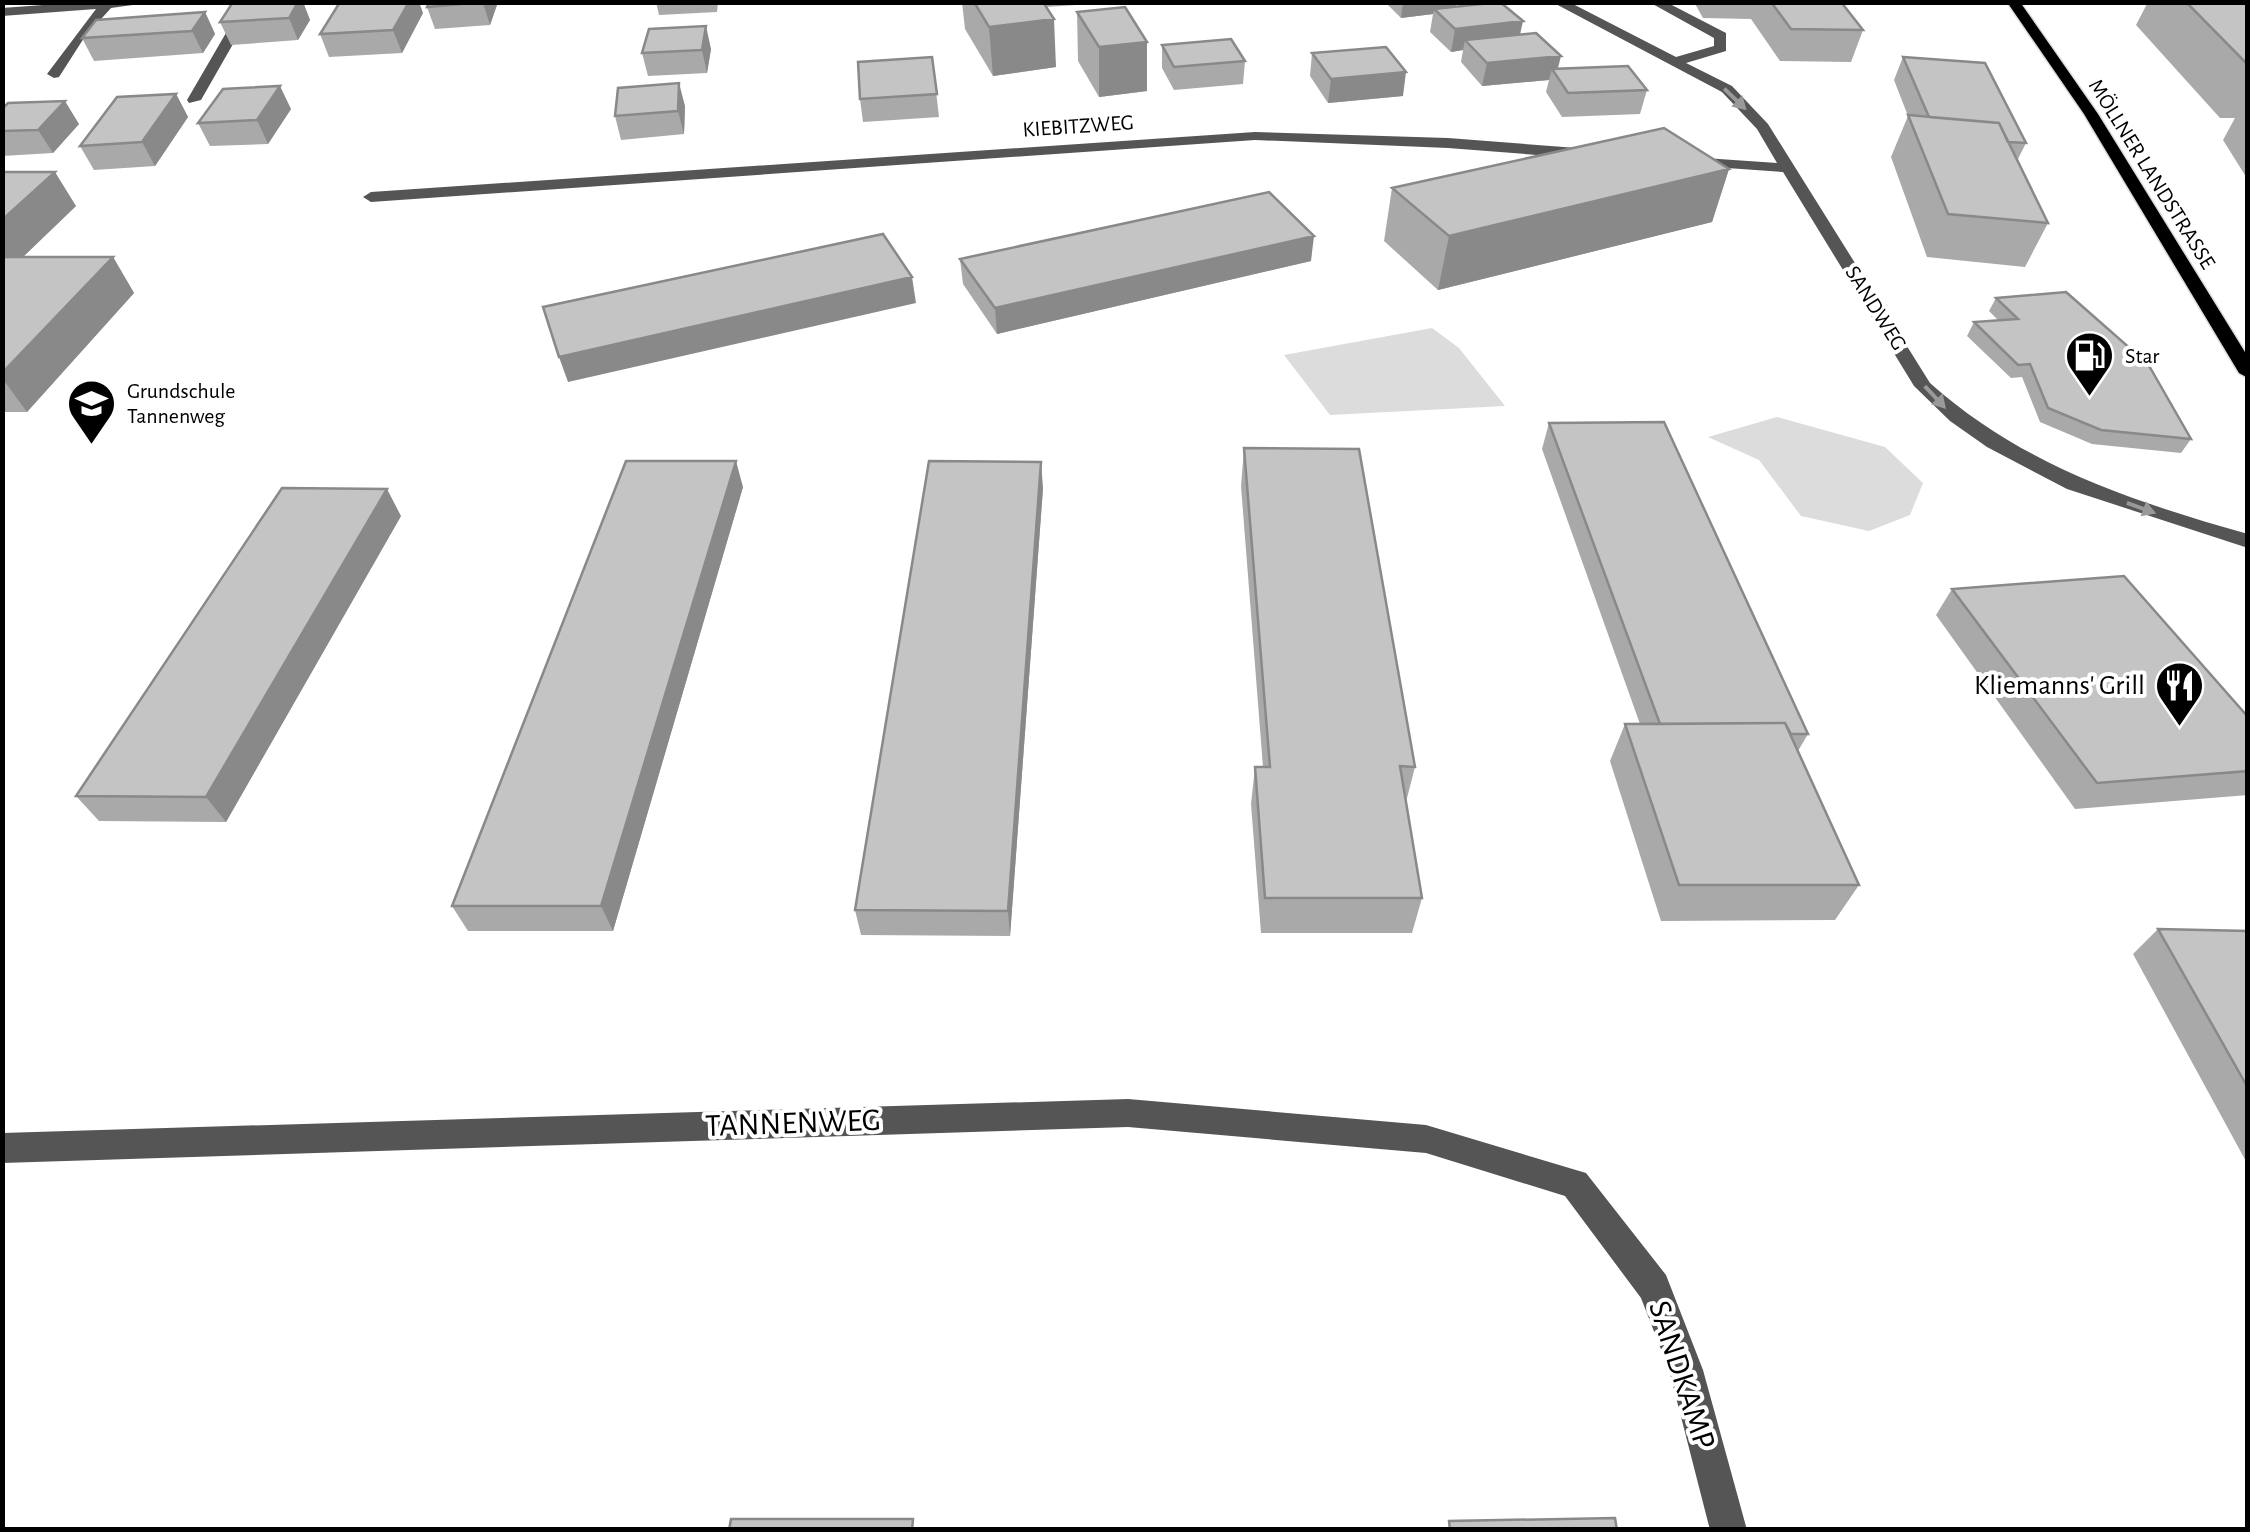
<svg xmlns="http://www.w3.org/2000/svg" width="2250" height="1532" viewBox="0 0 2250 1532" font-family="'Alegreya Sans',sans-serif">
<rect width="100%" height="100%" fill="#fff"/>
<path fill="#dcdcdc" d="M1432,328L1459,348L1505,406L1330,415L1284,355Z
M1777,417L1885,447L1923,483L1910,515L1869,531L1801,516L1759,460L1708,437Z"/>
<g fill="none" stroke-linecap="round" stroke-linejoin="round">
<defs>
<path id="major" d="M2007,2H2020L2098,114L2248,357V378L2239,373L2084,114Z"/>
</defs>
<use href="#major" stroke="#dbdbdb" stroke-width="3"/>
<path fill="#555" fill-rule="evenodd" d="M84,2H154L111,8L84,38L59,77L54,78L47,74L96,9L2,16V8Z
M244,2H257L201,100L189,103L187,100Z
M1552,2H1569L1676,57L1714,46V38L1649,2H1666L1726,33V51L1686,63L1732,86L1768,124L1930,383C2022,465 2131,501 2248,534V548L2067,489L1987,447L1950,421L1914,386L1783,172L1685,165V159L1690,157L1777,163L1757,129L1722,92Z
M1255,132L1448,138L1590,149L1598,154L1590,159L1448,148L1255,140L371,202L363,197L371,192Z
M1128,1099L1426,1125L1586,1173L1666,1275L1703,1370L1747,1530H1710L1669,1370L1641,1298L1565,1196L1426,1153L1128,1127L2,1163V1133Z"/>
<use href="#major" fill="#000" fill-rule="evenodd"/>
</g>
<path fill="#a9a9a9" d="M233,2H303L310,20L298,40L231,45L220,22Z
M498,2L490,25L435,29L427,7Z
M656,2H718L717,12L659,15Z
M962,2H1076V5L1046,7L1056,67L993,76L965,29Z
M1385,2H1456L1455,7L1520,35L1558,69L1647,90L1640,114L1562,117L1546,92L1549,80L1482,86L1461,62L1463,50L1451,52L1430,32L1433,14L1401,18Z
M1694,2H1841L1863,30L1851,62L1780,61L1751,19L1703,18Z
M2148,2H2248V180L2223,140L2235,118H2220L2136,25Z
M205,12L215,34L203,53L94,61L82,38Z
M1077,12L1147,42V91L1099,97L1078,61Z
M423,13L402,53L329,57L320,34Z
M1162,45L1245,61L1243,84L1174,90L1162,68Z
M711,49L707,73L648,76L642,53Z
M1312,53L1403,96L1328,103L1310,76Z
M932,57L939,117L863,122L860,99Z
M1903,57L2026,143L2017,161L2048,223L2025,267L1927,257L1891,157L1908,116L1894,80Z
M176,94L188,117L155,166L94,170L80,146Z
M685,106L684,134L621,140L615,116Z
M2,109L79,124L53,153L2,156Z
M291,109L268,144L210,146L198,123Z
M1729,169L1712,222L1438,290L1384,241L1392,188Z
M2,172L76,206L23,257H113L134,293L27,412H2Z
M960,259L1311,261L997,334L963,284Z
M1996,298L2191,439L2181,453L2092,444L2040,422L2022,377L2011,378L1967,336L1974,322L1998,320L1989,311Z
M1549,423L1808,734L1798,751L1859,885L1835,920L1661,921L1610,761L1625,724H1640L1542,449Z
M1244,448L1415,767L1406,802L1422,898L1412,933H1261L1251,804L1255,767H1263L1241,486Z
M743,487L613,931H468L452,906Z
M1043,488L1010,936L861,935L855,910Z
M401,516L226,822L99,821L76,796Z
M1952,589L2248,717V795L2075,809L1936,615Z
M2158,929L2248,931V1165L2133,954Z"/>
<path fill="#898989" d="M298,2H303L310,20L298,40L289,18Z
M409,2H419L423,13L402,53L393,30Z
M483,2H498L490,25L483,3Z
M1403,2H1456L1455,11L1434,9L1433,14L1401,18Z
M205,12L215,34L203,53L192,31Z
M1054,19L1056,67L993,76L989,27Z
M1523,21L1518,44L1465,40L1463,50L1451,52L1455,29Z
M706,26L711,49L707,73L702,50Z
M1147,42V91L1099,97V47Z
M1561,56L1556,76L1552,69L1549,80L1482,86L1487,63Z
M1406,72L1403,96L1328,103L1331,79Z
M679,83L685,106L684,134L678,111Z
M280,86L291,109L268,144L257,120Z
M176,94L188,117L155,166L142,142Z
M65,101L79,124L53,153L38,130Z
M1729,169L1712,222L1438,290L1449,236Z
M55,172L76,206L2,277V220Z
M1314,236L1311,261L997,334L995,308Z
M113,257L134,293L27,412L2,378V373Z
M912,277L916,303L568,382L559,357Z
M736,461L743,487L613,931L601,906Z
M1041,462L1043,488L1010,936L1008,911Z
M387,489L401,516L226,822L206,797Z"/>
<path fill="#c4c4c4" stroke="#898989" stroke-width="2.5" d="M233,2H298L289,18L220,22Z
M340,2H409L393,30L320,34Z
M429,2H483L427,7Z
M974,2H1043L1054,19L989,27Z
M1500,2L1523,21L1455,29L1434,9Z
M1771,2H1841L1863,30L1791,29Z
M2186,2H2248V65Z
M1125,7L1147,42L1099,47L1077,12Z
M205,12L192,31L82,38L96,20Z
M706,26L702,50L642,53L649,29Z
M1536,33L1561,56L1487,63L1465,40Z
M1231,39L1245,61L1174,67L1162,45Z
M1386,47L1406,72L1331,79L1312,53Z
M932,57L937,94L860,99L858,62Z
M1903,57L1985,63L2026,143L2008,142L1999,123L1929,117Z
M1628,66L1647,90L1568,93L1552,69Z
M679,83L678,111L615,116L618,88Z
M280,86L257,120L198,123L223,89Z
M176,94L142,142L80,146L117,97Z
M65,101L38,130L2,131V109L8,103Z
M1908,115L1999,123L2048,223L1948,214Z
M1664,128L1729,169L1449,236L1392,188Z
M2,172H55L2,220Z
M1269,192L1314,236L995,308L960,259Z
M883,234L912,277L559,357L543,307Z
M2,257H113L2,373Z
M2066,292L2133,351L2140,350L2191,439L2101,430L2048,408L2030,364L2018,365L1974,322L2018,319L1996,298Z
M1664,422L1808,734H1791L1785,723L1660,724L1549,423Z
M1244,448L1359,449L1415,767L1400,766L1422,898H1265L1255,767H1270Z
M626,461H736L601,906H452Z
M929,461L1041,462L1008,911L855,910Z
M282,488L387,489L206,797L76,796Z
M2124,576L2248,717V771L2097,783L1952,589Z
M1785,723L1859,885H1679L1625,724Z
M2158,929L2248,931V1088Z
M1615,1518L1617,1530H1450L1449,1521Z
M731,1519H913L912,1530H729Z"/>
<defs><path id="oneway-solid" d="M-6-.8H1V-3.2L6.5 0L1 3.2V.8H-6Z" transform="scale(2.5)"/></defs>
<g fill="#999">
<use href="#oneway-solid" transform="translate(1735 99) rotate(44)"/>
<use href="#oneway-solid" transform="translate(1935 397) rotate(47)"/>
<use href="#oneway-solid" transform="translate(2141 508) rotate(20)"/>
</g>
<defs>
<symbol id="fuel-pin" viewBox="-11 -11 22 30"><path d="M0 17L-7.5 6A9.5 9.5 0 1 1 7.5 6Z" fill="#000" stroke="#fff"/><path d="M-5.5-6h7V0h2V4h1.3V-2.5L3-4.5l.8-.8L6-3V5H2.5V1h-1V6h-7ZM-4.2-4.7v3.2H.2V-4.7Z" fill="#fff"/></symbol>
<symbol id="school-pin" viewBox="-11 -11 22 30"><path d="M0 17L-7.5 6A9.5 9.5 0 1 1 7.5 6Z" fill="#000" stroke="#fff"/><path d="M0-5L7-2L0 1L-7-2ZM-4 1L0 2.5L4 1V4Q0 6-4 4Z" fill="#fff"/></symbol>
<symbol id="restaurant-pin" viewBox="-11 -11 22 30"><path d="M0 17L-7.5 6A9.5 9.5 0 1 1 7.5 6Z" fill="#000" stroke="#fff"/><path d="M-5-6h1v4h1v-4h1v4h1v-4h1v5L-1.5 .5V6h-2V.5L-5-1ZM5-6V6H3V1.5H1.5Q1.5-4 5-6Z" fill="#fff"/></symbol>
</defs>
<g fill-rule="evenodd">
<use href="#fuel-pin" x="2062" y="328" width="55" height="75"/>
<use href="#school-pin" x="64" y="376" width="55" height="75"/>
<use href="#restaurant-pin" x="2152" y="658" width="55" height="75"/>
</g>
<g text-anchor="middle" dominant-baseline="central" stroke-width="8" stroke-linejoin="round" paint-order="stroke">
<g font-size="22" fill="#000" stroke="#fff">
<text transform="translate(1078 126) rotate(-4)">KIEBITZWEG</text>
<text transform="translate(2152 174) rotate(58)">MÖLLNER LANDSTRASSE</text>
<text transform="translate(1876 308) rotate(58)">SANDWEG</text>
</g>
<g font-size="22" fill="#000" stroke="#fff" text-anchor="start">
<text x="2125" y="356">Star</text>
<text x="127" y="391">Grundschule<tspan x="127" dy="25">Tannenweg</tspan></text>
</g>
<g font-size="28" fill="#000" stroke="#fff" text-anchor="end">
<text x="2145" y="686">Kliemanns' Grill</text>
</g>
<g font-size="32" fill="#000" stroke="#fff">
<text transform="translate(793 1123) rotate(-2)">TANNENWEG</text>
<text transform="translate(1682 1375) rotate(72)">SANDKAMP</text>
</g>
</g>
<rect width="2250" height="1532" fill="none" stroke="#000000" stroke-width="10"/>
</svg>
